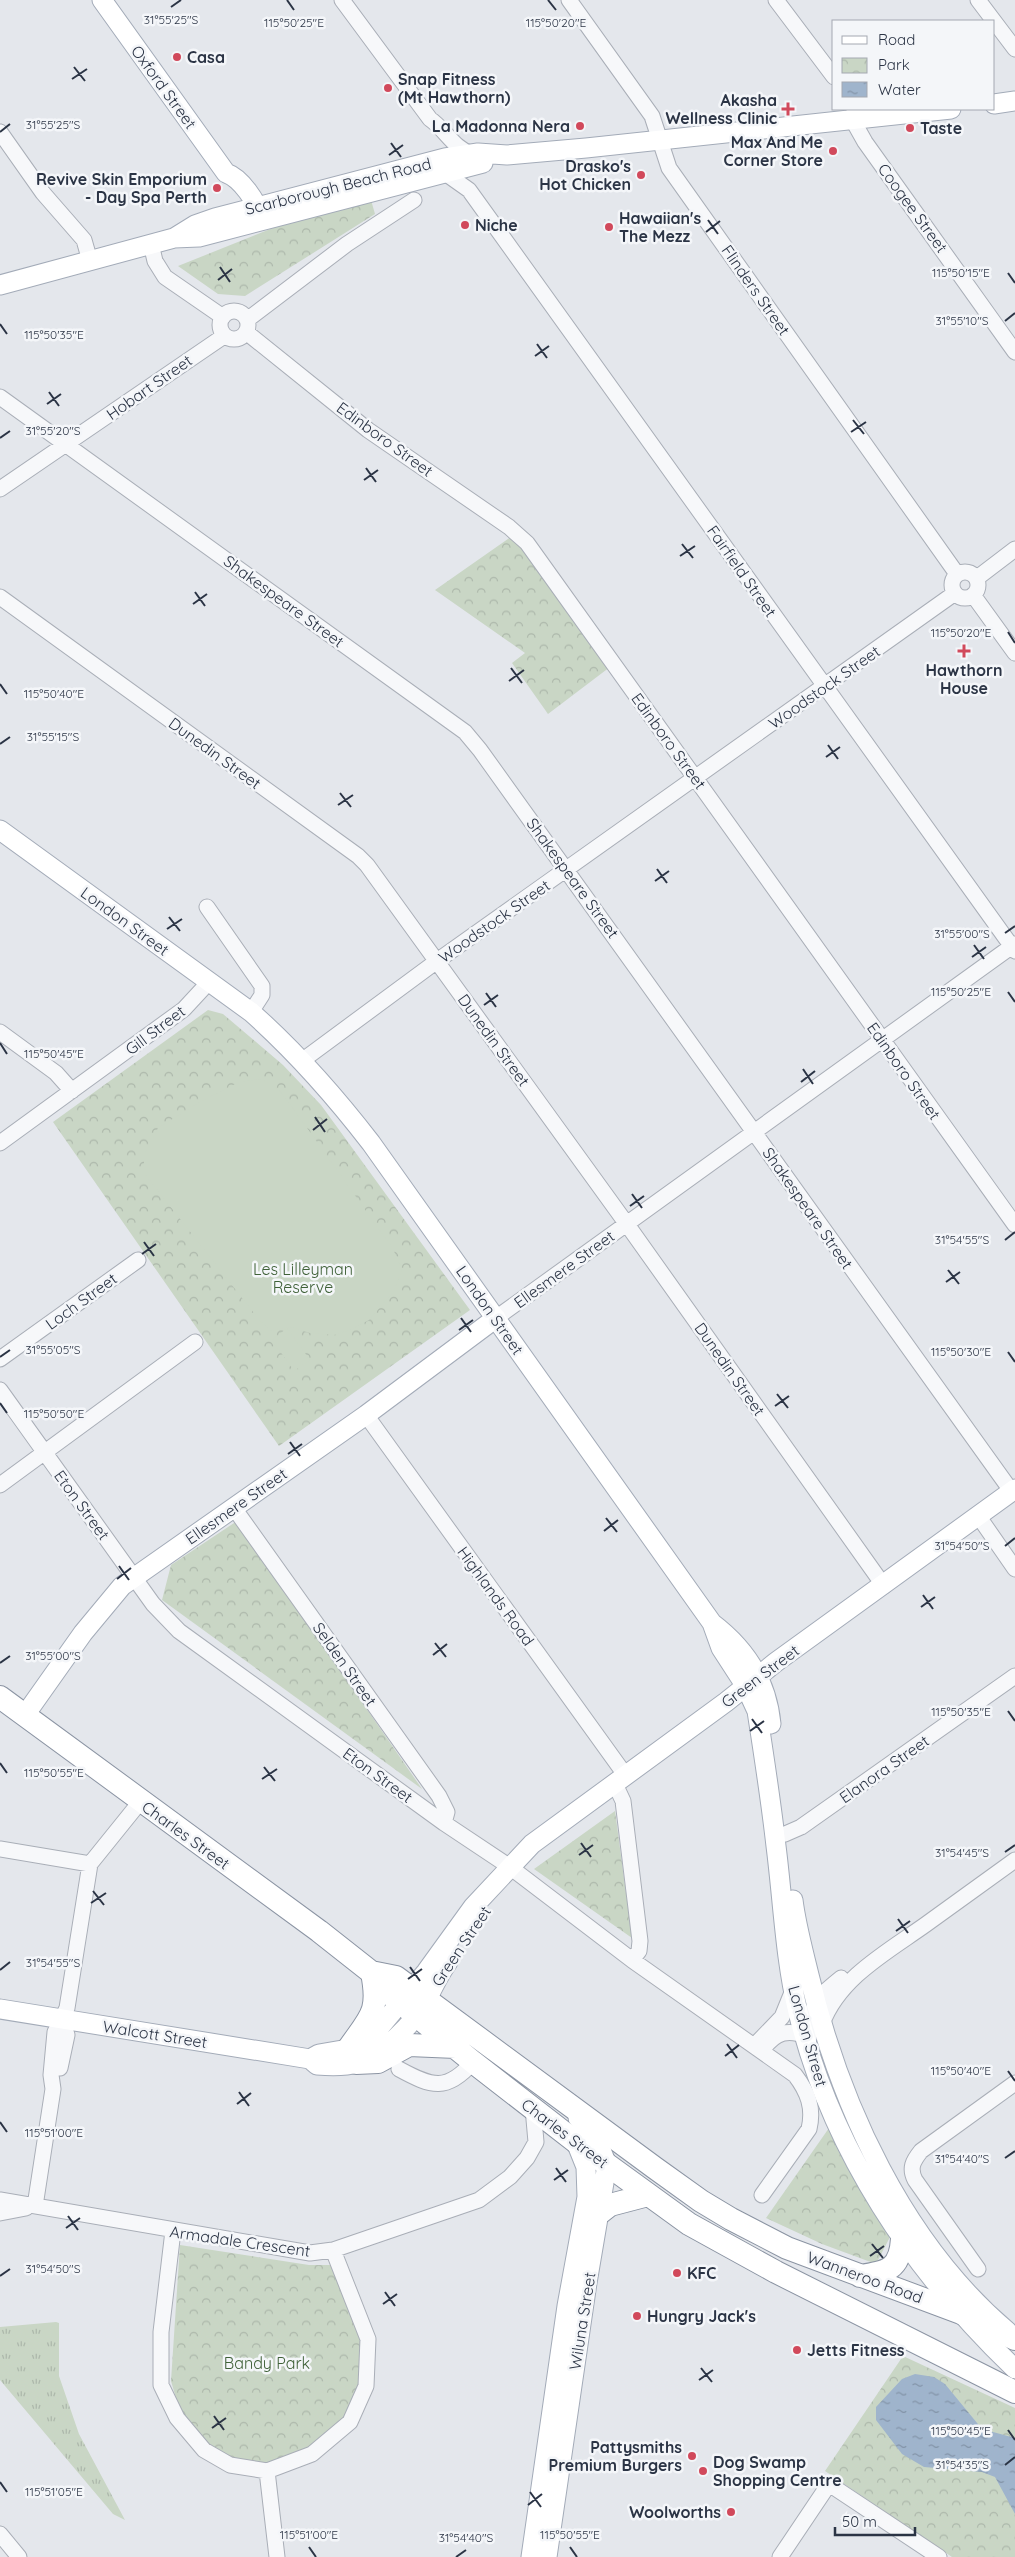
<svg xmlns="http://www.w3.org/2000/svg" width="1015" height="2557" viewBox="0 0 1015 2557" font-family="Quicksand,sans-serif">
<defs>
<pattern id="grass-tufts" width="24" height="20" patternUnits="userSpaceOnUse" patternTransform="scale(1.25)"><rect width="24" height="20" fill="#c9d6c5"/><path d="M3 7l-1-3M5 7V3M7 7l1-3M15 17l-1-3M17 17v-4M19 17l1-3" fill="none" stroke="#adb8ab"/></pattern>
<pattern id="park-crowns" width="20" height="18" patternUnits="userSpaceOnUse" patternTransform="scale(1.25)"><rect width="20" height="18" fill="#c9d6c5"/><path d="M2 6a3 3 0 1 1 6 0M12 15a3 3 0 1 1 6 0" fill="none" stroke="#adb8ab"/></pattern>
<pattern id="water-ripples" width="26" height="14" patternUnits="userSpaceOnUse" patternTransform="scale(1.25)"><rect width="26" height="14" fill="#9fb4cc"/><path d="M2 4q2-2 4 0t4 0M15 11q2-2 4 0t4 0" fill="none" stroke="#8293a7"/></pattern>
</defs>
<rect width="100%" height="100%" fill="#e4e7ec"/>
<path fill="url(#grass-tufts)" d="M56,2322L59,2323V2376L79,2434L125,2520L113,2514L0,2380V2327Z"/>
<path fill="url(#park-crowns)" d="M371,200L375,214L245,296L218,294L178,266L293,220Z
M512,536L520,543L610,667L548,714L512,663L525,653L435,590Z
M208,1010L223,1014L283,1065L321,1105L470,1310L279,1446L53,1122Z
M237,1521L422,1789L162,1600L171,1565Z
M615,1811L632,1938L534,1869Z
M829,2128L890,2237L876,2264L822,2244L766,2218Z
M180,2245L309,2265H332L360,2337L361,2383L349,2417L313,2447L270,2465L235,2462L209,2447L181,2415L171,2381Z
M903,2356L1015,2408V2557H952L825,2471Z"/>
<path fill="#c9d6c5" d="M261,1079L279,1090L295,1111L393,1249L402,1269L394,1291L369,1320L350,1330L334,1335L310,1333L290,1327L272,1331L261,1322L144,1173V1155L158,1128L198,1103L239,1082Z
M287,1328L310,1360L294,1371L272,1340Z"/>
<path fill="url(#water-ripples)" d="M915,2374L934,2377L945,2384L982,2429L1015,2438V2514L995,2477L982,2472L924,2467L902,2454L876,2420V2407L902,2379Z"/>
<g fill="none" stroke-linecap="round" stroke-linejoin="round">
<defs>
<path id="minor" d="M342,0L430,119C445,129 454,149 472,154
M569,0L652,116L669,168L957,574
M776,0L834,77
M978,0L1015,49
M854,109L856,126L865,142L1015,352
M0,132L43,193L84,240L90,261
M445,173L469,190L1015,951
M151,244L155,261L165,277L223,317
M220 325a14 14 0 1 1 28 0a14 14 0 1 1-28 0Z
M247,320L347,244L414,200
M246,332L368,430L509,527L527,543L1015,1225
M0,397L465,732L480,750L1012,1492
M0,489L224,336
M952 585a13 13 0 1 1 26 0a13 13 0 1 1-26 0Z
M977,578L1015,549
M973,595L1015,653
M0,597L358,856L367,865L626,1223L884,1586
M207,907L262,986V995L251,1012
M0,1032L56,1073L72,1091
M303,1060L437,961L955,593
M0,1143L184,1009L209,982
M496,1318L1015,944
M0,1359L138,1260
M0,1390L153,1604L179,1631L444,1823L510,1867L632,1960L795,2075C808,2092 814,2108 809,2129L762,2195
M366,1415L626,1776
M0,1485L195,1342
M234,1508L439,1796L447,1812L444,1823
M979,1517L1015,1569
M615,1784L623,1801L640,1941L639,1951L632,1960
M775,1835L785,1834L801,1827L1015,1676
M0,1849L90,1864
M822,2024C839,1978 887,1952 925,1925C955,1903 985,1882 1015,1860
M809,2038C811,2003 814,2000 841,1978
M754,2046L782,2017L793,1990
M764,2048C776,2032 788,2029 806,2036
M60,2068L67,2035L62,2019
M399,2069C432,2087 447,2092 473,2062
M0,2200L310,2253L333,2250L479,2200L510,2177L527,2158L536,2142L533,2108
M35,2206L53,2089L51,2075L55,2032L67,2008L90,1864L140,1802
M0,2213L26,2208
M173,2231L161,2332V2385L177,2418L204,2450L230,2465L267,2471L312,2454L350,2422L366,2386L368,2339L333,2250
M978,2269L915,2180C909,2168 913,2161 921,2151L1015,2083
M267,2471L277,2557
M0,2534L19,2557
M780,2557L829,2484L939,2557"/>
<path id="major" d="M102,0L226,173C241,178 257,202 261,217
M994,104L1015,101
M174,238L195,225L215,218L445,158L478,153L507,155L586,148L951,109
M0,285L174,238L199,237L483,163
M0,830L251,1012C296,1052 334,1095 371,1143L712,1623L721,1648L745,1685L757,1711C764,1756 771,1801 776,1846C783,1901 785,1958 798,2012C832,2151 913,2271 1015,2369
M712,1623C745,1648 767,1682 771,1724
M25,1715L83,1633L122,1586L366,1415L496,1318
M793,1900C796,1925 803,1950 809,1975C840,2105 903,2243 1007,2331
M0,2009L310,2059L319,2054L348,2049L361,2043L379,2028L426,1972L473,1907L532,1844L726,1702L776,1662L1015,1489
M310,2059L317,2065C329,2066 344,2067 356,2063C383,2054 414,2024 427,1999C434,1986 439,1974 448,1962
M531,2557L567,2306L587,2197L586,2167L576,2142
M547,2557L587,2283L607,2165C601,2147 592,2132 578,2118"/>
<path id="highway" d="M0,1697L319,1931L371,1972L386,1991L473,2062L576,2142L689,2224L776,2272L1015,2392
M371,1972L396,1977L655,2168L701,2201L731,2219L787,2248L961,2313L1015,2339
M348,2049C370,2017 380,2013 372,1973
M356,2063L378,2062L409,2045L456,2047
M601,2212L610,2205L648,2195
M860,2276C887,2272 900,2270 902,2239"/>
</defs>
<use href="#minor" stroke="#a9aeb7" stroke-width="17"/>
<use href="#major" stroke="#a3abb8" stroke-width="21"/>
<use href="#highway" stroke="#8b94a3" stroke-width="24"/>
<use href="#minor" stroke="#f7f8fa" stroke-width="15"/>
<use href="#major" stroke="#fff" stroke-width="19"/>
<use href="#highway" stroke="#fff" stroke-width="22"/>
</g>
<path fill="none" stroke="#2b3445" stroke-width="2" d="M287,0L294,10M548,0L556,10M171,7L181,0M74,67L85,81M72,79L87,69M0,132L10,124M391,143L401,157M389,155L403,145M708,220L718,234M706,232L720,221M220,267L230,282M1008,273L1015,283M218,280L232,269M1005,321L1015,313M0,324L7,334M537,344L547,358M535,356L549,346M49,392L59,406M47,404L61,394M853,420L864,434M851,432L866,422M0,438L10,431M366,468L376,482M364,480L378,470M682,544L693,558M680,556L695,546M195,592L205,606M193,604L207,594M1008,632L1015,643M511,668L522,683M509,681L524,670M0,684L7,694M0,744L10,737M828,745L838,759M826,757L840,747M340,793L351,807M338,805L353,795M657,869L667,883M655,881L669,871M169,917L180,931M167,929L182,919M1005,933L1015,926M974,945L984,959M972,957L986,947M1008,992L1015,1002M486,993L496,1007M484,1005L498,995M0,1043L7,1054M803,1069L813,1084M801,1082L815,1071M315,1117L325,1132M313,1130L327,1119M632,1194L642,1208M630,1206L644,1196M1005,1240L1015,1232M144,1242L154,1256M142,1254L156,1244M948,1270L959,1284M946,1282L960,1272M461,1318L471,1332M459,1330L473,1320M1008,1352L1015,1362M0,1357L10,1350M777,1394L788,1408M0,1403L7,1413M775,1406L789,1396M290,1442L300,1456M288,1454L302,1444M606,1518L617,1532M604,1531L618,1520M1005,1546L1015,1538M119,1566L129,1580M117,1579L131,1568M923,1595L933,1609M921,1607L935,1597M435,1643L446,1657M433,1655L447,1644M0,1663L10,1656M1008,1711L1015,1721M752,1719L762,1733M750,1731L764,1721M0,1763L7,1773M264,1767L275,1781M262,1779L277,1769M581,1843L591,1857M1005,1852L1015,1845M579,1855L593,1845M93,1891L104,1905M91,1903L106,1893M898,1919L908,1933M896,1931L910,1921M410,1967L420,1981M0,1970L10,1962M408,1979L422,1969M727,2044L737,2058M725,2056L739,2045M1008,2071L1015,2081M239,2092L249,2106M237,2104L251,2093M0,2122L7,2132M1005,2158L1015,2151M556,2168L566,2182M554,2180L568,2170M68,2216L78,2230M66,2228L80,2218M872,2244L883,2258M870,2256L884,2246M0,2276L10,2269M385,2292L395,2306M383,2304L397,2294M701,2368L712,2382M699,2380L713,2370M214,2416L224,2430M212,2428L226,2418M1008,2430L1015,2440M1005,2465L1015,2457M0,2482L7,2492M530,2492L541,2507M528,2505L542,2494M309,2547L316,2557M570,2547L577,2557M456,2557L466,2550"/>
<g fill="#d1495b" stroke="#f4f6f9" stroke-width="2">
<circle cx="177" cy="57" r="5"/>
<circle cx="388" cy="88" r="5"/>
<path d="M785.5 101.5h5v5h5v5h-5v5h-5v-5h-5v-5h5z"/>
<circle cx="580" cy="126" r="5"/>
<circle cx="910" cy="128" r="5"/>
<circle cx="833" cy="151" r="5"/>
<circle cx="641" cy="175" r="5"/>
<circle cx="217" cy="188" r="5"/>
<circle cx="465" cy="225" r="5"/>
<circle cx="609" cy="227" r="5"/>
<path d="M961.5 643.5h5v5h5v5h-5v5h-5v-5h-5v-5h5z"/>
<circle cx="677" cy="2273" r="5"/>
<circle cx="637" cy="2316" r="5"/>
<circle cx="797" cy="2350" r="5"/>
<circle cx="692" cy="2456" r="5"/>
<circle cx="703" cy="2471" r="5"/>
<circle cx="731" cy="2512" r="5"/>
</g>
<g text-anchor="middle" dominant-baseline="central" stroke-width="5" stroke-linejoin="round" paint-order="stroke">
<g font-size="16" font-weight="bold" fill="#2b3445" stroke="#f4f6f9" text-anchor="start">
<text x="187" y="57">Casa</text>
<text x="398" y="79">Snap Fitness<tspan x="398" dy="18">(Mt Hawthorn)</tspan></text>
<text x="777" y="100" text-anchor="end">Akasha<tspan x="777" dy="18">Wellness Clinic</tspan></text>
<text x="570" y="126" text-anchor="end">La Madonna Nera</text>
<text x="920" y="128">Taste</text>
<text x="823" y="142" text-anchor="end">Max And Me<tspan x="823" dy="18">Corner Store</tspan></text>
<text x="631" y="166" text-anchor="end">Drasko's<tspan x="631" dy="18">Hot Chicken</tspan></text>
<text x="207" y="179" text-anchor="end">Revive Skin Emporium<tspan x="207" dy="18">- Day Spa Perth</tspan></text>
<text x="619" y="218">Hawaiian's<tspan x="619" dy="18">The Mezz</tspan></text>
<text x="475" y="225">Niche</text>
<text x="964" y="670" text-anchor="middle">Hawthorn<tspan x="964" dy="18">House</tspan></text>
<text x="687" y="2273">KFC</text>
<text x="647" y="2316">Hungry Jack's</text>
<text x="807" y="2350">Jetts Fitness</text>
<text x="682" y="2447" text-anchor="end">Pattysmiths<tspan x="682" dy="18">Premium Burgers</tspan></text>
<text x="713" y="2462">Dog Swamp<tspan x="713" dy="18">Shopping Centre</tspan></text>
<text x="721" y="2512" text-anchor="end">Woolworths</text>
</g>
<g font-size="16" fill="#2b3445" stroke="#f4f6f9">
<text transform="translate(164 87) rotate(54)">Oxford Street</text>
<text transform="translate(338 186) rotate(-14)">Scarborough Beach Road</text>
<text transform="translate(913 208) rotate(54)">Coogee Street</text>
<text transform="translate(756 290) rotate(55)">Flinders Street</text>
<text transform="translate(149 387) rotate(-35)">Hobart Street</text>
<text transform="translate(385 439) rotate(36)">Edinboro Street</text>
<text transform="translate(742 571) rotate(55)">Fairfield Street</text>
<text transform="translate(284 601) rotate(36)">Shakespeare Street</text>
<text transform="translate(824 687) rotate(-35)">Woodstock Street</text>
<text transform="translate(669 741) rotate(54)">Edinboro Street</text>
<text transform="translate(215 753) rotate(36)">Dunedin Street</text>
<text transform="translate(573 878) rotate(54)">Shakespeare Street</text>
<text transform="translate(125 921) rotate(36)">London Street</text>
<text transform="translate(494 921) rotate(-35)">Woodstock Street</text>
<text transform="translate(155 1030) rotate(-37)">Gill Street</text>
<text transform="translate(494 1040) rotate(54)">Dunedin Street</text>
<text transform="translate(904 1071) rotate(55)">Edinboro Street</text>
<text transform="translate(808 1208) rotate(55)">Shakespeare Street</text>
<text transform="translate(564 1269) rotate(-36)">Ellesmere Street</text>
<text transform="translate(81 1301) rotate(-36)">Loch Street</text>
<text transform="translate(490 1310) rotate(55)">London Street</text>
<text transform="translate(730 1369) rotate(55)">Dunedin Street</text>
<text transform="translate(82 1505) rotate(54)">Eton Street</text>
<text transform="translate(236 1506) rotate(-35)">Ellesmere Street</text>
<text transform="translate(496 1596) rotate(54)">Highlands Road</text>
<text transform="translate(345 1664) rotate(55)">Selden Street</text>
<text transform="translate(760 1676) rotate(-37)">Green Street</text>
<text transform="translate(884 1769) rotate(-35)">Elanora Street</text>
<text transform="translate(378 1775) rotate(36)">Eton Street</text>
<text transform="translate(186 1835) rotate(36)">Charles Street</text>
<text transform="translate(461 1946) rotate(-56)">Green Street</text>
<text transform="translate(155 2034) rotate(9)">Walcott Street</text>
<text transform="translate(808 2036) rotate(74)">London Street</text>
<text transform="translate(565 2133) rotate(37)">Charles Street</text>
<text transform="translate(240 2241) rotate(8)">Armadale Crescent</text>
<text transform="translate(865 2277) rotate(20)">Wanneroo Road</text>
<text transform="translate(582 2321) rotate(-81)">Wiluna Street</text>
</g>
<g font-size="16" fill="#3f6138" stroke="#f4f6f9">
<text x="303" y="1269">Les Lilleyman<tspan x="303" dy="18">Reserve</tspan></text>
<text x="267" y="2363">Bandy Park</text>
</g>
</g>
<g font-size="12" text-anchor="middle" fill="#2b3445" stroke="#f4f6f9" stroke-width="5" stroke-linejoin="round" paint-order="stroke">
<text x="171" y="24">31°55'25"S</text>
<text x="294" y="27">115°50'25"E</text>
<text x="556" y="27">115°50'20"E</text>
<text x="53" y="129">31°55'25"S</text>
<text x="961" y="277">115°50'15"E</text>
<text x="962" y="325">31°55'10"S</text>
<text x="54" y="339">115°50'35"E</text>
<text x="53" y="435">31°55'20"S</text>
<text x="961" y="637">115°50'20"E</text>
<text x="54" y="698">115°50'40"E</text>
<text x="53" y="741">31°55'15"S</text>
<text x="962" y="938">31°55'00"S</text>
<text x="961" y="996">115°50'25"E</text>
<text x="54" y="1058">115°50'45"E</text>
<text x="962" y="1244">31°54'55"S</text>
<text x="53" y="1354">31°55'05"S</text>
<text x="961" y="1356">115°50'30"E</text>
<text x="54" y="1418">115°50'50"E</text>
<text x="962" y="1550">31°54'50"S</text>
<text x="53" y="1660">31°55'00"S</text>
<text x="961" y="1716">115°50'35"E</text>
<text x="54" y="1777">115°50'55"E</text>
<text x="962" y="1857">31°54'45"S</text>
<text x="53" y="1967">31°54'55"S</text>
<text x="961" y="2075">115°50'40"E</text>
<text x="54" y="2137">115°51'00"E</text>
<text x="962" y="2163">31°54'40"S</text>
<text x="53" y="2273">31°54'50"S</text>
<text x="961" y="2435">115°50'45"E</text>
<text x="962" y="2469">31°54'35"S</text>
<text x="54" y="2496">115°51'05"E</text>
<text x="309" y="2539">115°51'00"E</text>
<text x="570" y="2539">115°50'55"E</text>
<text x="466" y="2542">31°54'40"S</text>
</g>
<rect x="832" y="20" width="162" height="90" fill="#f4f6f9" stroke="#a4a8b1"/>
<rect x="842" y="36" width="25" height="8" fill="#ffffff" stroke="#a4a8b1"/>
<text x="878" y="45" font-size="15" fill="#2b3445">Road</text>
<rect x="842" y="58" width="25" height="15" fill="url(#park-crowns)" stroke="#a4a8b1"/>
<text x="878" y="70" font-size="15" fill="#2b3445">Park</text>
<rect x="842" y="82" width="25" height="15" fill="url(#water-ripples)" stroke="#a4a8b1"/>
<text x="878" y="95" font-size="15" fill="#2b3445">Water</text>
<path d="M835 2527v8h80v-8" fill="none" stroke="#2b3445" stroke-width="2.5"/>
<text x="842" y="2527" font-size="15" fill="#2b3445" stroke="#f4f6f9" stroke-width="4" paint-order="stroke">50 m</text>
</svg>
